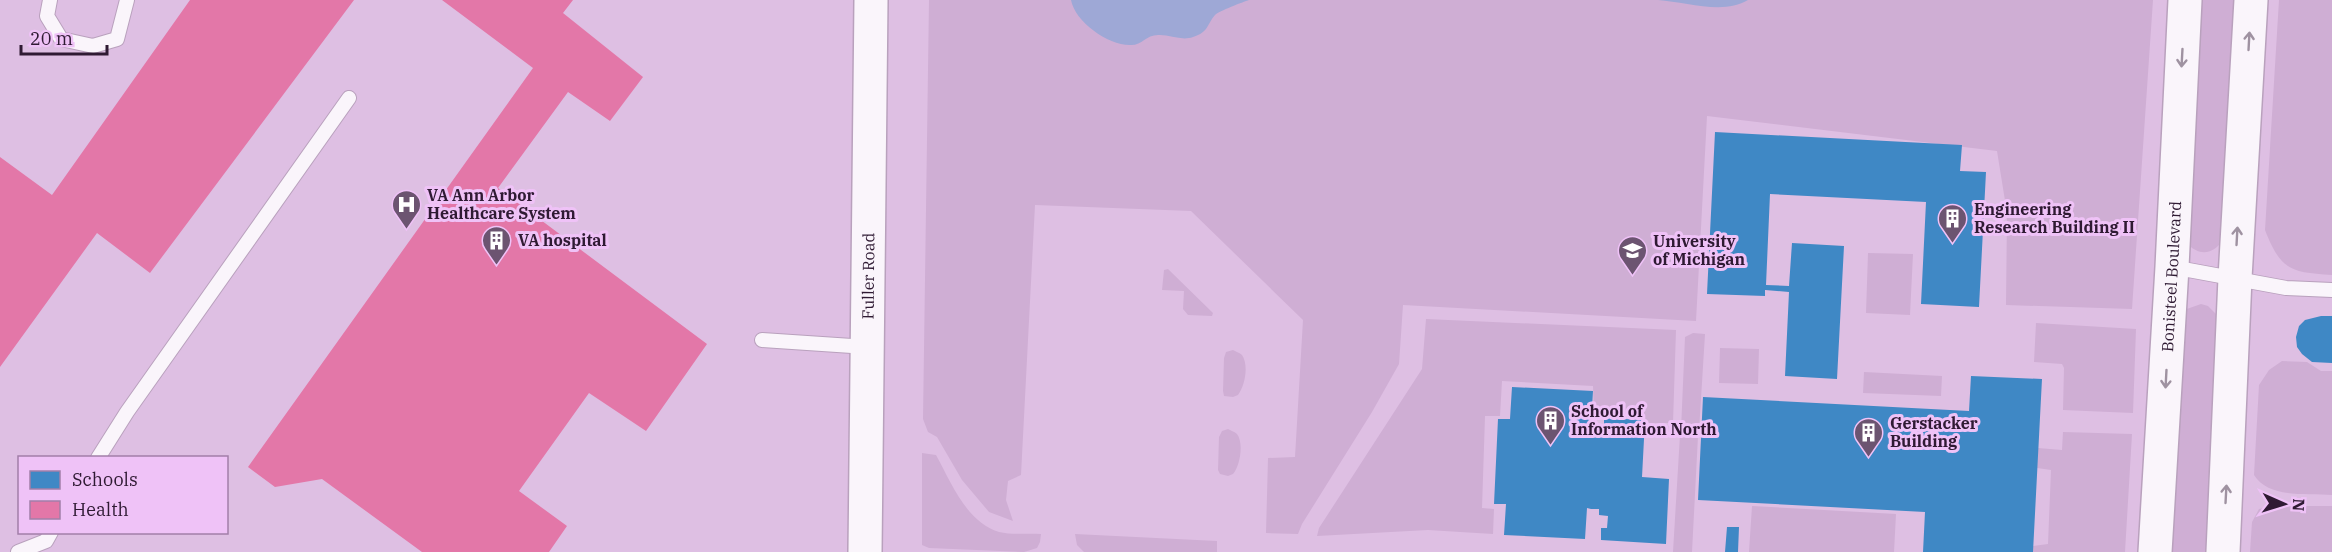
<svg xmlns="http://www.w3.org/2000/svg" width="2332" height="552" viewBox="0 0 2332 552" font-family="'IBM Plex Serif',serif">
<rect width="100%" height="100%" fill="#debfe3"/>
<path fill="#cfaed4" d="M929,0H2153L2132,309L2006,305L2007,213L1997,151L1707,116L1696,321L1403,305L1399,364L1372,412L1302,524L1298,534L1266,533L1268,458L1295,457L1303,320L1191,211L1035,205L1021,475L1008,481L1006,500L1013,521L989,512L962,480L937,437L928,432L923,419Z
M2197,0H2236L2222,241C2214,254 2199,256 2189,245Z
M2279,0H2332V275C2291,272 2281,271 2265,230Z
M1868,253L1913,254L1910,315L1866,313Z
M1168,269L1213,313L1212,316L1188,315L1183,309L1184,291L1162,290L1164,270Z
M2201,304L2208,306L2219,317L2207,552H2168L2184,310Z
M1426,319L1676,330L1673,423H1647L1645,417L1594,415L1593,386L1502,381L1500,416H1485L1482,508L1494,509L1493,534L1428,530L1317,536L1319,528L1422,369Z
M2036,323L2136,329L2133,413L2063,410L2064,368L2062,364L2034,362Z
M1693,333L1705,334L1699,431L1681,430L1685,337Z
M1720,348L1759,349L1758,384L1719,383Z
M1233,350C1235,351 1240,353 1242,355C1249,365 1245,386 1238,395L1233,397L1224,396L1223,391L1224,358L1226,352Z
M2282,361L2307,362L2321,371H2332V495C2307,493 2269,499 2254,475L2259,385L2269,370Z
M1864,372L1942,376L1941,396L1863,393Z
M1228,429C1230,430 1235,432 1237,434C1244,443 1240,466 1233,474L1228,476L1220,474L1218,470L1219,437L1222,431Z
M2063,432L2132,434L2125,552H2033V546L2048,544L2051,470L2037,468L2038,448L2062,450Z
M1680,435L1698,436L1692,552H1673Z
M922,453L936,455C951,482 966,522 999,532C1011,535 1028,533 1041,534L1040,542L1037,548L1024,552L929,548L922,545Z
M1752,506L1896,514L1894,552H1749Z
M2275,506H2332V552H2250L2252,522L2259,509Z
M1075,534L1217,541V552H1084L1077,545Z"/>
<path fill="#9ea8d6" d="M1071,0H1249C1243,2 1219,11 1215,15C1207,24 1209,32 1193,37C1182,41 1171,35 1160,35C1146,34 1143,45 1131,45C1109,46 1075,22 1071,0Z
M1658,0H1748C1724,15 1686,2 1658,0Z"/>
<path fill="#3f88c5" d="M1715,132L1962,145L1960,171L1986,172L1979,307L1921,304L1926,202L1770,194L1766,285L1789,286L1792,243L1844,246L1837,379L1785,376L1789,292L1765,290V296L1707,294Z
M2321,316H2332V363L2312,362L2302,354L2297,347L2296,337L2299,326L2305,320Z
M1971,376L2042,379L2033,552H1923L1925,512L1698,500L1703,397L1969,411Z
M1512,387L1593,391L1591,424H1604V418L1645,420L1642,477L1669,479L1666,544L1601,540V528H1607L1608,516L1599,515V509H1591L1587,508L1585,539L1504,535L1506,504H1494L1498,419H1510Z
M1727,527H1739L1738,552H1725Z"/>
<path fill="#e377a8" d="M190,0H354L150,273L97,233L0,367V157L52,195Z
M442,0H573L563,13L643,77L610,121L568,92L498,188L707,344L646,431L589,393L519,491L567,526L549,552H422L322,479L275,487L248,467L533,68Z"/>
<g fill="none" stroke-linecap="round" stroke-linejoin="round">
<defs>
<path id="service" d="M50,0L47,16L61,39L93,46L117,39L127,0
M2172,267L2286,288L2332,290
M762,340L867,347
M98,458L127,412L349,98
M18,552L46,541L51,532"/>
<g id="tertiary">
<path id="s1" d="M2155,552L2172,267L2185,0"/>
<path d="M2223,552L2235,278L2251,0"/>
</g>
<g id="secondary">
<path id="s2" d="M865,552L871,0"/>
</g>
</defs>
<use href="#service" stroke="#b9a1bd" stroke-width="16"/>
<use href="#tertiary" stroke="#b9a1bd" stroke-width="36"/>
<use href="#secondary" stroke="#b9a1bd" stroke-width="36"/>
<use href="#service" stroke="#faf5fb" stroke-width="14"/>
<use href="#tertiary" stroke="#faf5fb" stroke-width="33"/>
<use href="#secondary" stroke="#faf5fb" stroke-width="33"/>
</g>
<defs><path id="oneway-shaft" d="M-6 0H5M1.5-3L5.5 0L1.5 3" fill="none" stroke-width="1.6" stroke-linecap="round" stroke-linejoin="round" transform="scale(1.5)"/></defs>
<g stroke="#9f92a1">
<use href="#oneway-shaft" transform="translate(2249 41) rotate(-87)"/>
<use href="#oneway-shaft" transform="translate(2182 58) rotate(93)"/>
<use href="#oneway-shaft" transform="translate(2237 236) rotate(-87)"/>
<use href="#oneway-shaft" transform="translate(2166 379) rotate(93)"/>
<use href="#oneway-shaft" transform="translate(2226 494) rotate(-87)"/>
</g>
<defs>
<symbol id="hospital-pin" viewBox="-11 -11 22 30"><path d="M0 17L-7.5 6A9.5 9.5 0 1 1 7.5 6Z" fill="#6c5471" stroke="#efc2f7"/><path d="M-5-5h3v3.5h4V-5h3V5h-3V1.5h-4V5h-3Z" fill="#fff"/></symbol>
<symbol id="building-pin" viewBox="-11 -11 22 30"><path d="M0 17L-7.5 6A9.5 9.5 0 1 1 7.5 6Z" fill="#6c5471" stroke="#efc2f7"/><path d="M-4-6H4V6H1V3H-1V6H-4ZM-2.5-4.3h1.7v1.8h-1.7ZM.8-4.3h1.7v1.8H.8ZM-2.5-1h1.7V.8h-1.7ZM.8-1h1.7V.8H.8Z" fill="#fff"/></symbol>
<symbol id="university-pin" viewBox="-11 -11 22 30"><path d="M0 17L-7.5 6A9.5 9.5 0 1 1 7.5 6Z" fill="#6c5471" stroke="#efc2f7"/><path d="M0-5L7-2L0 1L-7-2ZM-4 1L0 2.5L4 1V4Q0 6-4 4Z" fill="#fff"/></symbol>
</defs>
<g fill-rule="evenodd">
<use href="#hospital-pin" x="390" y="188" width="33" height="45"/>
<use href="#building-pin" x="1936" y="202" width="33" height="45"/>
<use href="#building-pin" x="480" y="224" width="33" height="45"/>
<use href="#university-pin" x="1616" y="234" width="33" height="45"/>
<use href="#building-pin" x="1534" y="404" width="33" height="45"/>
<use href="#building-pin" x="1852" y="416" width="33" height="45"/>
</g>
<g text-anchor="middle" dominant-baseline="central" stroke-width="6" stroke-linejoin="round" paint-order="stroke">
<g font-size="16" font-weight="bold" fill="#2f1a33" stroke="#efc2f7" text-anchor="start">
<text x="427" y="195">VA Ann Arbor<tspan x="427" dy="18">Healthcare System</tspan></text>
<text x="1974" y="209">Engineering<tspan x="1974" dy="18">Research Building II</tspan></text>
<text x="518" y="240">VA hospital</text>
<text x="1653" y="241">University<tspan x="1653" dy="18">of Michigan</tspan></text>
<text x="1571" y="411">School of<tspan x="1571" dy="18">Information North</tspan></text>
<text x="1890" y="423">Gerstacker<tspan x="1890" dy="18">Building</tspan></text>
</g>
<g font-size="16" fill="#2f1a33" stroke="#efc2f7">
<text stroke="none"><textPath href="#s2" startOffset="276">Fuller Road</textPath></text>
<text stroke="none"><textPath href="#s1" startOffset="276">Bonisteel Boulevard</textPath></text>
</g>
</g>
<rect x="18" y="456" width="210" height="78" fill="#efc2f7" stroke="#a27fa9" stroke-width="1.5"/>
<rect x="30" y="471" width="30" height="18" fill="#3f88c5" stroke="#a27fa9" stroke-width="1.5"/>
<text x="72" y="486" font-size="18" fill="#2f1a33">Schools</text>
<rect x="30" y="501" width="30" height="18" fill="#e377a8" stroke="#a27fa9" stroke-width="1.5"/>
<text x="72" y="516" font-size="18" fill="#2f1a33">Health</text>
<g transform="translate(2284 504) rotate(93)" stroke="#efc2f7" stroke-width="4.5" paint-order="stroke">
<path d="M0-4.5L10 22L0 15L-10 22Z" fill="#2f1a33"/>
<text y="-9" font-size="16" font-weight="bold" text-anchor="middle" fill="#2f1a33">N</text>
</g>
<path d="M21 45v9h86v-9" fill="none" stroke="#2f1a33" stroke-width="3"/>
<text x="30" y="45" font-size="18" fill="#2f1a33" stroke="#efc2f7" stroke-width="4.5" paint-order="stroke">20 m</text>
</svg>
